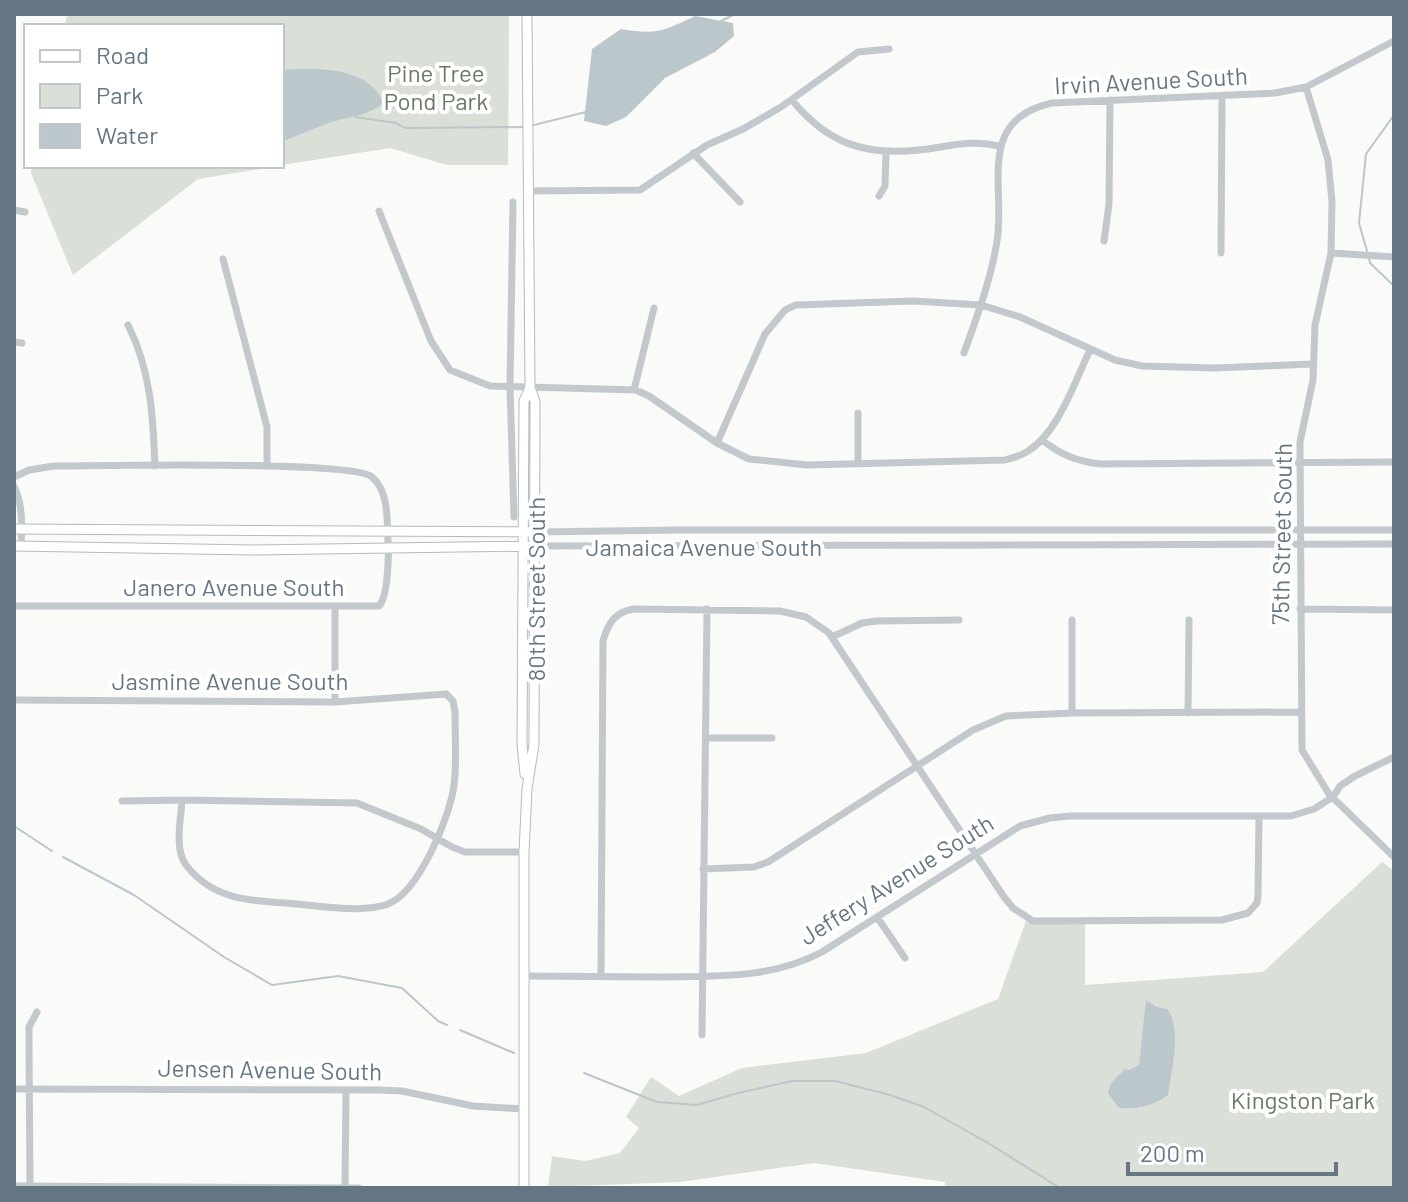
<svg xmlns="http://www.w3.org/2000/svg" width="1408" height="1202" viewBox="0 0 1408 1202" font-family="Barlow,sans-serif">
<rect width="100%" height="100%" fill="#fafaf8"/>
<path fill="#dadfd7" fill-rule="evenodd" d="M68,14H509L508,165H447L390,148L282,165V26H64Z
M32,166H278L198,179L73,275L31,173Z
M1382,862L1394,871V1188H945V1182L814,1163L680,1182L548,1187L552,1156L585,1161L620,1153L639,1128L626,1117L651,1077L679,1096L742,1068L866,1053L998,999L1027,918L1085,921V985L1263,972ZM1147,1001L1157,1007L1141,1109L1122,1074L1139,1066Z"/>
<path fill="#bbc7cb" d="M695,16L733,23L734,36L715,52L665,78L626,117L606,126L584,121L592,49L621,29C656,35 664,31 695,16Z
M282,70C317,68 365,66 383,101L382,105L364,114L331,122L286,140L282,138Z
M1146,1000L1157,1007L1167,1009C1183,1030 1171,1070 1168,1095C1151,1107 1139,1109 1119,1108L1108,1093L1111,1083L1125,1069L1129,1070L1139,1065Z"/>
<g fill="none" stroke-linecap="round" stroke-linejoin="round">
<path stroke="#bbc7cb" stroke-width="2" d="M721,21L735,14
M355,117L396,123L405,128L524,127
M530,126L586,112
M1367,251L1359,223L1366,154L1394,115
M1369,258L1370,263L1394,286
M14,826L52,851
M63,857L134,895L224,957L272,985L338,976L402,988L438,1021L447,1025
M460,1030L514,1053
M584,1073L657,1102L697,1105L738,1093L792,1081H835L890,1095L924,1107L988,1143L1060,1188"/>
<defs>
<path id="major" d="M14,529L536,532
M14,546L254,550L536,546
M525,774L522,744L524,401L530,388
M524,1188V852L527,789L534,744L535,401L530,388L527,14"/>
</defs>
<use href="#major" stroke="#b5babe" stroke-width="11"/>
<path stroke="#c3c8cc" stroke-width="7" d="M1306,87L1328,160L1332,201L1331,253L1315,325L1313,380L1300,442L1302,750L1329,794L1394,857
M792,100C827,143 864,156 919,150C947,147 971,139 999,146
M693,153L740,202
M527,191L640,190L707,145L743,129L781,107L858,52L889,49
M879,196L885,186L886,152
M513,202L510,387L514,517
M14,210L25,212
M379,211L431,341L450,370L490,386L636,390L649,396L717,443L749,459L807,465L1005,460C1012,458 1021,456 1028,451C1058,433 1075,381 1090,350
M1104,241L1109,204L1110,100
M1221,253L1222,97
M1331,253L1394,257
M223,259L267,427V466
M128,325C151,371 153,416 155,466
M14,342L22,343
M964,353C977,317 991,279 997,241C1006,187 975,120 1052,103L1275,93L1306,87L1394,41
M634,390L654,308
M858,413V463
M1042,440C1061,455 1076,461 1100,464L1394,462
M717,443L765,334L785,310L796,305L913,301L981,305L1020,317L1115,360L1142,366L1214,368L1313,364
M14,477L29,470L54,466C96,466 353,460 372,477C389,491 387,521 388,541C389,555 388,597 379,606H14
M14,486C23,504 22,527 21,546
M536,532L679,530H1394
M536,546L1394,544
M335,607V702
M1300,609L1394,610
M832,637L862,623L876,621L959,620
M14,700L335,702L446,694
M1072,713V620
M1188,713L1189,620
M706,738H772
M182,800C181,819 174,849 186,865C211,898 247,901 285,903C313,905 362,914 388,904C419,892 450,817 454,785C457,762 455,737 455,712L453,701L446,694
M122,801L182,800L357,803L421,829L452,847L465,852H524
M703,869L754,867L768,862L973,730L1006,716L1072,713L1300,712
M877,917L905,958
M524,976C569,976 615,977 660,977C716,976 771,979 822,952L1020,826L1050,818L1070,816H1291L1314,809L1333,797L1340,786L1355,776L1394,757
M601,977L603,641C608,623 615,612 634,609L780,611L806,617L829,633L1004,897L1013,908L1033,921L1222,920L1248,913L1257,903L1258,895L1259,816
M702,1035L707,609
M14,1089L379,1090L402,1091L473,1106L524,1109
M14,1186L359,1188
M345,1187L346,1090
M30,1188L29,1041V1027L37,1012"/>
<use href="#major" stroke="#fff" stroke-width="9"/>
</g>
<g text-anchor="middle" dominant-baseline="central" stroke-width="8" stroke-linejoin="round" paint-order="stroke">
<g font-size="24" fill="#687a64" stroke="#fff">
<text x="436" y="72">Pine Tree<tspan x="436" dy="28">Pond Park</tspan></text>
<text x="1303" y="1099">Kingston Park</text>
</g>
<g font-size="24" fill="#657683" stroke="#fff">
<text transform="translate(1151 80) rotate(-3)">Irvin Avenue South</text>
<text transform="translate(1281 534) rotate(-89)">75th Street South</text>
<text x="704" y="546">Jamaica Avenue South</text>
<text x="234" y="586">Janero Avenue South</text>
<text transform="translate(535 589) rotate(-90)">80th Street South</text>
<text x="230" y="680">Jasmine Avenue South</text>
<text transform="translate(896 879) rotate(-32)">Jeffery Avenue South</text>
<text transform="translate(270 1069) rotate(1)">Jensen Avenue South</text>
</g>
</g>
<rect width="1408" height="1202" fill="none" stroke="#657683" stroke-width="32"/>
<rect x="24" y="24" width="260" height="144" fill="#ffffff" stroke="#c1c8cd" stroke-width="2"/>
<rect x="40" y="50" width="40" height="12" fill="#ffffff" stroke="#c1c8cd" stroke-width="2"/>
<text x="96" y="64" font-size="24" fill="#657683">Road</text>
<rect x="40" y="84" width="40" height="24" fill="#dadfd7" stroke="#c1c8cd" stroke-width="2"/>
<text x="96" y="104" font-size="24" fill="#657683">Park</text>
<rect x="40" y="124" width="40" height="24" fill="#bbc7cb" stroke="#c1c8cd" stroke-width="2"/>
<text x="96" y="144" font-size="24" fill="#657683">Water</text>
<path d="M1128 1162v12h208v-12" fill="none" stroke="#657683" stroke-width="4"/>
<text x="1140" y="1162" font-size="24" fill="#657683" stroke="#ffffff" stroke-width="6" paint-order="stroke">200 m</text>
</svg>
